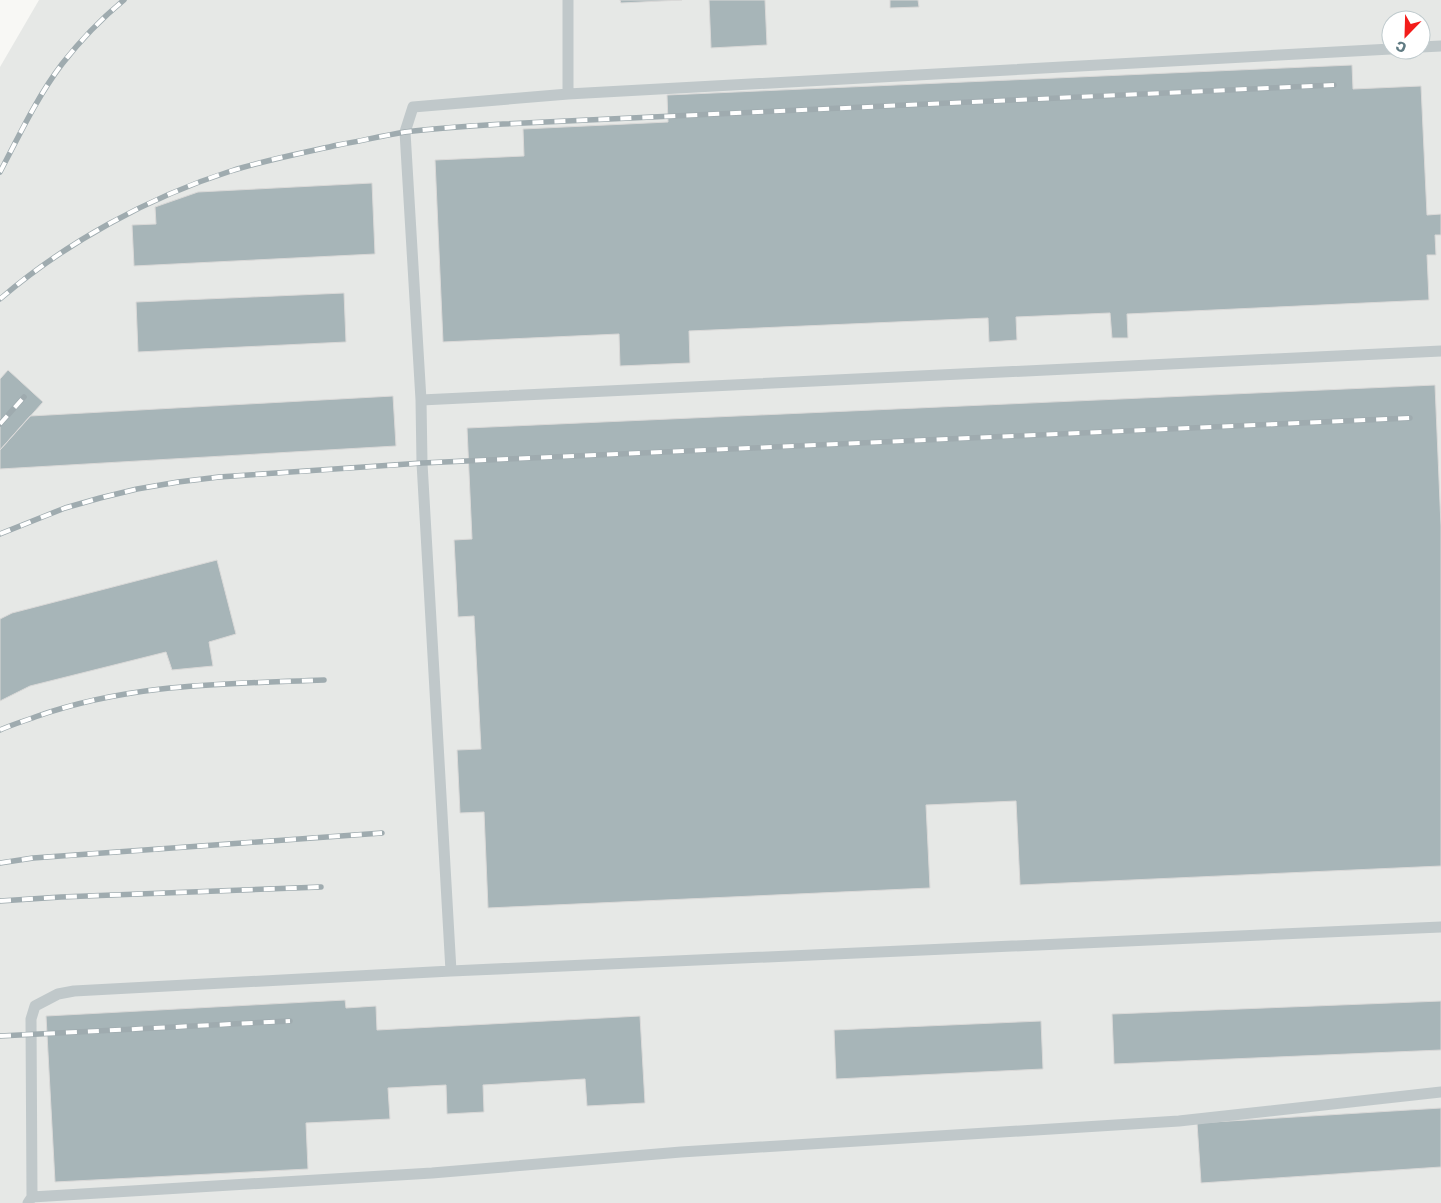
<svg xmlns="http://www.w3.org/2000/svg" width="1441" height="1203" viewBox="0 0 1441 1203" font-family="Rubik,sans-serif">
<rect width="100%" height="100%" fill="#f8f8f5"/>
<path fill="#e6e8e6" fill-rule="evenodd" d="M39,0H1441V1203H0V67ZM1391,20H1421V50H1391Z"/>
<path fill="#a7b5b8" stroke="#dad9d8" d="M620,0H682L621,3Z
M709,0H765L767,45L711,48Z
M890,0H918L919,7L890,8Z
M1352,65L1353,89L1421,86L1427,215L1441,214V235H1435L1436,255H1427L1429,300L1127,314L1128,338H1112L1110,313L1016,317L1017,340L989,342L988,318L689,331L690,363L620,366L619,334L443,342L435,160L524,156L523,129L668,122L667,95Z
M372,183L375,254L134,266L132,225L156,224L155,207L198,192Z
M344,293L346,342L138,352L136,302Z
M8,370L43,402L0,450V379Z
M1435,385L1441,526V866L1020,885L1016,801L926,805L930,888L488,908L484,812L460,813L457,750L481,749L474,616L458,617L454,540L472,539L467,428Z
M393,396L396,446L0,469V450L30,416Z
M217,560L236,634L209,642L213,666L172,670L166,652L30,686L0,701V619L12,613Z
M345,1000L346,1008L376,1006L377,1030L640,1016L645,1103L587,1106L585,1079L483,1085L484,1112L447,1114L446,1085L388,1088L390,1119L306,1123L308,1169L55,1182L46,1016Z
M1441,1001V1050L1114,1064L1112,1014Z
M1041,1021L1043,1069L836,1079L834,1030Z
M1441,1108V1167L1201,1183L1197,1123Z"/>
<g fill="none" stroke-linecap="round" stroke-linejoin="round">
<path stroke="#c0c8ca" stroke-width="11" d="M568,0V94
M1421,47L1441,46
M421,400L1441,351
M451,971L422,463L421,400L405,132L413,107L568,94L1391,49
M32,1197L432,1173L681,1152L1179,1121L1441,1092
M28,1203L32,1197L31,1019L35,1006L58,994L74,991L451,971L1441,927"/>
<defs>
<path id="rail" d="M0,172C19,136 37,97 62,64C80,41 101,19 124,0
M0,299C65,243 149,197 231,171C266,160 302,153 338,145C360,141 382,136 405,132C437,128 470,126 503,124L1334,85
M0,424L24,397
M0,534L65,508L100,498L137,489L178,482L219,477L422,463L1410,418
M0,730C11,725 24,721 35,717C131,683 225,684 324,680
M0,863L33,858L382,833
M0,901L61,897L321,887
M0,1036L290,1021"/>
</defs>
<use href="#rail" stroke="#9fabaf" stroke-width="5.5"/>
<use href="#rail" stroke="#fff" stroke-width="4" stroke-dasharray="11" stroke-linecap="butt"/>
</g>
<g transform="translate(1406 35) rotate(203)"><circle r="24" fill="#ffffff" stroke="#bfcacd"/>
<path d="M0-4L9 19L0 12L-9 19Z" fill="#f31c1a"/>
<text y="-8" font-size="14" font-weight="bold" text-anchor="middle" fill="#607b83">С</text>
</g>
</svg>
